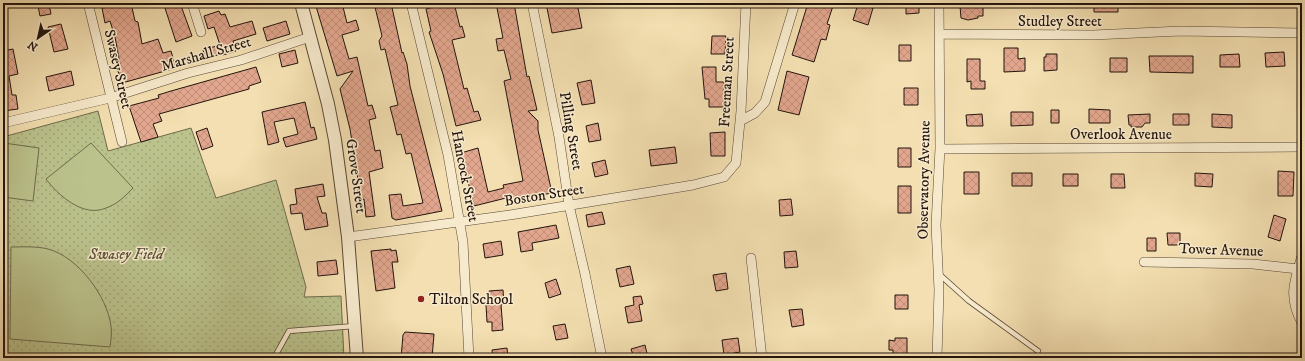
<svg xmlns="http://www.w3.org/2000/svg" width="1305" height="361" viewBox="0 0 1305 361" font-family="'IM FELL DW Pica',serif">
<defs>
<pattern id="park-dots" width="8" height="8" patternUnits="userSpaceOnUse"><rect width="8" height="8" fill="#bbc28c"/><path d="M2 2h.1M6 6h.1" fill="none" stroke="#a0a678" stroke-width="1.8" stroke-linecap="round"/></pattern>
<pattern id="building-cross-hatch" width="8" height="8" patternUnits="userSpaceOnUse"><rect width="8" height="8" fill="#e1a68d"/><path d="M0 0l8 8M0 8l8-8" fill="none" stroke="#c18e78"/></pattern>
</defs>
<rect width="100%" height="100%" fill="#f3dfb1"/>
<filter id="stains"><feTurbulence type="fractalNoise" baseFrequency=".005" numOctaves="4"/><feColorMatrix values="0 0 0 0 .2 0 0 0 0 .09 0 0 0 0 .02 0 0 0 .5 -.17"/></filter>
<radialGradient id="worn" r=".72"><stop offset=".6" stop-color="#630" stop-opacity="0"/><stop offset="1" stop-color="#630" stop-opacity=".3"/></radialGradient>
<path fill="url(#park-dots)" stroke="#6f6b4c" d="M98,111L108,151L191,128L216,198L276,180L306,287L304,297L341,296L344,358H3V137Z"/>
<path fill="#bbc28c" stroke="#6f6b4c" d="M4,143L39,148L33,201L3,197Z
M91,143L133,188C125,196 118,204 106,208C83,218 58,195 46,179Z
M11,247C23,247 36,246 48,249C78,257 107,296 111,326C112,332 111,340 110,347L10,339Z"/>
<path fill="url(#building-cross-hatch)" stroke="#23140d" d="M125,3H131L135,21L138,22L142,44L158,39L163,53L171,51L176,68L122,83L116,65L120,64L115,37L110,21L105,23L102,8Z
M172,3H180L192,36L176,42L164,5Z
M315,3H342L347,23L356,20L359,30L342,35L349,59L357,57L368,106L372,105L376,118L369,120L375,151L380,150L383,168L369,172L375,216L366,217L364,199L359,200L357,186H359L350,129L340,89L353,71L337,76Z
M374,3H391L402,53L403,52L407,64L410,86L442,211L396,220L392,218L389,195L401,194L403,206L423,203L411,153L406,154L401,134L397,135L394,122L390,107L398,105L385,49L381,50L379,41L382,36Z
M440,3H454L460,27L462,26L465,37L452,40L464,89L467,88L474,112L478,111L481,120L456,126L443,74L429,32L431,31L426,9L441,5Z
M496,3H514L527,77L529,76L537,110L528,111L538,121V130L552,193L506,201V198L474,206L461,153L478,148L488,192L504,188L503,185L523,181L504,81L511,79L504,50L498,51L496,39L503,38Z
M546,3H577L582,28L552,33Z
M808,3H834L827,24L830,25L826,40L821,39L814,62L792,55Z
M906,3H919V13L906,14Z
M983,3V16H978V18L968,20L961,18L960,6L962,4Z
M1094,3H1118V12H1094Z
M49,4L51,14L40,16L38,6Z
M858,4L873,8L868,25L853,20Z
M219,11L221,15L225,14L230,27L252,21L256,34L233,41L236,51L223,55V53L206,59L203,50L220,45L214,27L208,29L204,16Z
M286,21L290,34L267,41L263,28Z
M61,24L68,49L54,52L48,27Z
M712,36H726L725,54H711Z
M899,45H911V61H899Z
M1004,48H1018V59L1025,58V71L1004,72Z
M13,49L18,74L9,76L12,95H16L18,109L3,111V70H6L3,51Z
M295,50L298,63L282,67L279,54Z
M1284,52L1285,66L1266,67L1265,53Z
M1046,54H1057V70L1044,71V57H1046Z
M1239,54L1240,67H1220V55Z
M1149,56H1193V73L1150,72Z
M1110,58H1127V72H1110Z
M967,59H980V81H985V89H971V81L967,82Z
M256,67L261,82L249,86V89L159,114L162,121L153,124L158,137L141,142L129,106L159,98L158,95L171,91Z
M702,67H716V82H724V107H709V99H705Z
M71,71L74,85L49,91L46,77Z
M787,71L809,77L799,115L778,110Z
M591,80L595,103L582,105L577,83Z
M904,88H918V105H904Z
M305,102L311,128L314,127L317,139L286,147L283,138L298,134L294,118L274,122L279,142L268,145L262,112Z
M1089,109L1110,110V123H1089Z
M1051,110H1059V123H1051Z
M1011,112H1033V125L1011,126Z
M982,114L983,126H967L966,115Z
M1150,114V123H1145L1142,127H1131V125H1129L1128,115Z
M1173,114H1189V125H1173Z
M1212,114L1232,115V128L1212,127Z
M598,123L601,140L589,142L586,126Z
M207,128L213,146L202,150L196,132Z
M725,132V156H711L710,133Z
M675,147L677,163L651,166L649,150Z
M898,148H911V167H898Z
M605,160L608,174L595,177L592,163Z
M1278,171L1294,172L1293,196H1278Z
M964,172H979V194H964Z
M1012,173H1032V186H1012Z
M1195,173L1213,174L1212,187L1195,186Z
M1063,174H1078V186H1063Z
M1111,174H1124L1125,188H1111Z
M323,184L325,196L317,197L322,213H326L328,226L305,230L302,213L291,214L290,205L297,204L295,189Z
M898,186H911V213H898Z
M791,199L793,215L780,216L779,200Z
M602,212L605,224L588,227L586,215Z
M1274,215L1286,219L1280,241L1268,237Z
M556,225L559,238L532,243L533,250L521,252L518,232Z
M1167,233H1180V245H1168Z
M1147,238H1156V251H1147Z
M501,241L503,255L485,258L483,244Z
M391,249V251L396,250L398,262H392L395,288L376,291L371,251Z
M796,251L798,267L785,268L784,252Z
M336,260L338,274L318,276L317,262Z
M630,266L634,284L620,287L616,269Z
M726,273L728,289L716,291L713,275Z
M556,279L561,294L549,298L545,283Z
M503,290L504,304L501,305L503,330L492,331V322H487L486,305H490L489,291Z
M895,295H908V309H895Z
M641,296L643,304L639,305L642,321L628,323L625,307L634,305L633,297Z
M802,309L804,325L792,327L789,310Z
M565,324L568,338L556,340L553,326Z
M405,332L434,334L432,358H401L403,335Z
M738,338L740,352L724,355L722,340Z
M895,338H907V358H893V350H889V340L895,341Z
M645,345L648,358H634L631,349Z
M507,348L508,358H493L492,350Z"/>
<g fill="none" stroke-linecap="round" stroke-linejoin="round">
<defs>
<path id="service" d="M939,274L969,301L1038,351
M274,358L289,331L355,326"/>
<path id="minor" d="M88,3L122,142
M192,3L201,32
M411,3L448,155L463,242L469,358
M532,3L559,137L569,205L585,274L602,358
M939,34L1093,35L1181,31L1302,33
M740,121L755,113L765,102L795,3
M3,123L110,98L188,73L241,60L310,37
M940,149L1302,147
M348,237L510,215L693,185L724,177L736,163L741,111L746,3
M1302,256C1294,282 1288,297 1302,323
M751,258L762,358
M1144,262L1253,264L1298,269
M937,358L939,290L936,225L940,148L939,3"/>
<path id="tertiary" d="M301,3L328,104L335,140L348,237L357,358"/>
</defs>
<use href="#service" stroke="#574736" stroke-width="6"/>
<use href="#minor" stroke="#574736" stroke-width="10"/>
<use href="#tertiary" stroke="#574736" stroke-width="14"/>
<use href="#service" stroke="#f7eacc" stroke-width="4.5"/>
<use href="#minor" stroke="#f7eacc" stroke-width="9"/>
<use href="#tertiary" stroke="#f7eacc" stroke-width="12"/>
</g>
<circle fill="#8f2418" stroke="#f7eacc" stroke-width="1.5" cx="421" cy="299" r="4"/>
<g text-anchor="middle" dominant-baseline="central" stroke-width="3" stroke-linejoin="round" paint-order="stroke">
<g font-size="15" fill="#23140d" stroke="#f7eacc">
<text x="1060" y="21">Studley Street</text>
<text transform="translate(206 54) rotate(-16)">Marshall Street</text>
<text transform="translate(118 69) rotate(77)">Swasey Street</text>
<text transform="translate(727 82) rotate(-87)">Freeman Street</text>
<text transform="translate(571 131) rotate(80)">Pilling Street</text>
<text x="1121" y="134">Overlook Avenue</text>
<text transform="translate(356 176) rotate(82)">Grove Street</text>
<text transform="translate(465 176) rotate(79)">Hancock Street</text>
<text transform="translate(924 180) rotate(-89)">Observatory Avenue</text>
<text transform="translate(544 195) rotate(-9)">Boston Street</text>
<text transform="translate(1221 250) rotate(2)">Tower Avenue</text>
</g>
<g font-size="15" font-style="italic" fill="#585139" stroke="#f7eacc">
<text x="126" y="254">Swasey Field</text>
</g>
<g font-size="15" fill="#23140d" stroke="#f7eacc" text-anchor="start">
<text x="429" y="299">Tilton School</text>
</g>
</g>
<rect width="1305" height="361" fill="none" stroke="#f3dfb1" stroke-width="16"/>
<rect x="4" y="4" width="1297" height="353" fill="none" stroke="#23140d" stroke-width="2"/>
<rect x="8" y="8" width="1289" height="345" fill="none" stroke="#23140d"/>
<g transform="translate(38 38) rotate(214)" stroke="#f7eacc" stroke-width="3" paint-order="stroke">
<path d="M0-3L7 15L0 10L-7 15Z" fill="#23140d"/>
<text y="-6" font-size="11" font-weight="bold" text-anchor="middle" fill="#23140d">N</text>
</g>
<rect width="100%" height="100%" filter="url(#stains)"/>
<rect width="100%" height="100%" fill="url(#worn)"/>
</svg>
